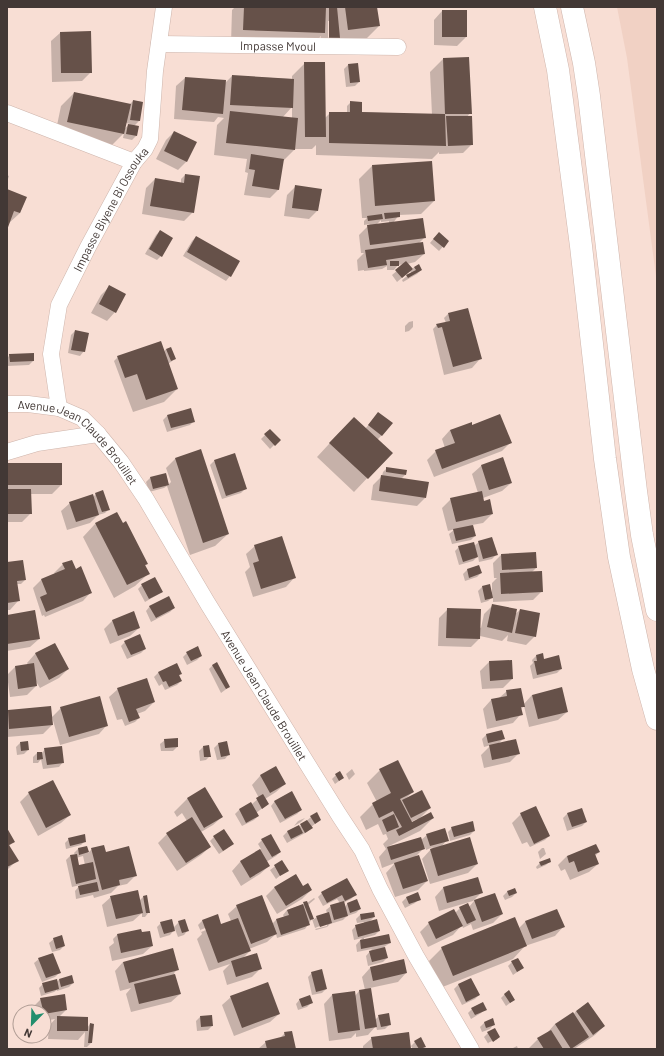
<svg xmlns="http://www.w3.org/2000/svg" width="664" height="1056" viewBox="0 0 664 1056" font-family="Barlow,sans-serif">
<rect width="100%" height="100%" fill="#f8ded4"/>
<path fill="#f1d1c4" d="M617,7H657V284L627,58Z"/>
<path fill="#0003" fill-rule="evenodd" d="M235,7H376L379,26L366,39L321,47V36L311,46L231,43L232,10ZM328,21H329L330,44H328Z
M442,11H466V37L457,46L434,45V20Z
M90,32L91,72L82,81L52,82L51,41L60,33Z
M443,59L470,113L467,117L472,144L463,153L439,154V152L432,159L316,155V145L312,149H295L282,162L278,190L270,198L244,195L248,173L245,172L247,159L214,155L217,125L224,118L218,117L214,122L174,119L176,86L185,78L225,81V83L232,76L292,79V76L305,63L325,118L330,113H347V106L351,102L361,112L432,115L430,72ZM292,107V119L282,118Z
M348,65L359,82L355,86L346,87L344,69Z
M74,93L129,105L133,101L142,102L139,121L134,126L138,127L136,136L132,140L123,138L124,133L111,146L55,135L61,106ZM126,123L130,124L124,129Z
M174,132L196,143L186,162L178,170L156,159L166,140Z
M372,166L434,201L421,214L399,215L393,223L425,237L419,243L424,254L415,262L407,264L412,270L414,267L421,270L417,274L403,282L402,280L411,273L410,271L397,282L392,275L405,264L398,265L394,270H387V266L382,269L364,271V270L358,271L357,260L364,253H361L359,235L370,224L364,225V221L367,218H362L359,179ZM381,220V222L389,221V223L376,225Z
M7,175L9,176L7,182Z
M185,175L193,212L184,221L142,214L146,188L155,179L181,183V179Z
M296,186L317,211L309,219L284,216L287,195Z
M7,190L26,198L20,213L8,224L7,228Z
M160,231L171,238L161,256L157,260L145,254L156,235Z
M196,237L239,261L230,276L226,281L183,256L192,241Z
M435,237L448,241L439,251L430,243Z
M110,286L115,312L107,321L91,313L101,295Z
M448,314L480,359L472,368L444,375L433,329L437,325L446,323L444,318Z
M413,321V327L409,331L405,332V326L409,322Z
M75,331L84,351L80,356L68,353L71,335Z
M166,349L175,359L168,364L177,389L164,402L133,412L114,361L118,357L164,352Z
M10,355L33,361L29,365L7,366V358Z
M167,416L194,421L190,425L167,432L163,420Z
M375,417L382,435L377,440L391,453L354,492L317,457L341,431L365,429Z
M471,426L511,442L502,451L434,477L427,460L436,451L445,448L442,439L450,430Z
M270,430L279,440L270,449L261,439Z
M200,451L228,534L215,546L190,555L167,486L164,488L149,492L146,482L150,478L166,474L168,485L171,482L166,468L175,459Z
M503,459L511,483L502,491L483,498V502L492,514L483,523L472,525L475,536L471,540L452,544L449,534L455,529L448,531L442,508L451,499L478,493L472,474L481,466Z
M214,461L245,489L241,493L222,499L210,465Z
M9,464H61V485L52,494H30L31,513L22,522H7V465Z
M387,468L405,475L401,479L425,498L417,506L371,500L373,485L382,476L383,472Z
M96,494L109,509L105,513L98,515L90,523L67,530L61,511L70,503L93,497Z
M95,524L147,564L145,566L148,574L135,586L114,598L83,537Z
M479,542L496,555L492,559L479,562L478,556L473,561L459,565L455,551L459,547L474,546Z
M255,546L294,578L286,587L253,597L245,572L250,567L246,554Z
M502,554L536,568L531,573L542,591L533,600L493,602V597L488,601L481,603L478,591L482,587L492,592V583L497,578H494L493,563Z
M7,563L25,580L21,584H16L18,601L10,610H7Z
M63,564L75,570L91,592L83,601L45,617L44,615L42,616L33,588L41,580L55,574L54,573Z
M479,566L481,573L477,577L465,581L463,574L467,570Z
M142,585L161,591L157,595L145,602L138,589Z
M493,605L514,615L520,610L535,636L526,645L507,641L508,635L502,641L480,636L479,639L471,647L438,646L439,618L448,609L481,628L484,614Z
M150,606L174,608L170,612L151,622L146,611Z
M7,616L39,639L30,647L7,651Z
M113,620L139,628L130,636L110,644L104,629Z
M125,642L145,649L141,653L127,659L121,646Z
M54,644L68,669L59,678L40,688L35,680L36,686L27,695L10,697L7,675L15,667L28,665L27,663L35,654Z
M187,653L201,656L197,660L187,665L183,657Z
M536,656L544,660L561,669L557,673L533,679L530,666L533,663L532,660Z
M489,662L512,679L503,688L482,689L480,671Z
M176,664L181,673L179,676L181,681L177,685L165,690L162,684L159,686L154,677L158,673Z
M213,665L229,687L221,693L209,669Z
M118,689L154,702L145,711L137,714L139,718L135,722L125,726L122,719L117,720L109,697Z
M507,691L523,705L532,695L567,712L558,720L529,727L524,706L520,710L521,714L513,723L487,729L483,709L491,700L499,698Z
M50,707L52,725L43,734L7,737L8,711Z
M61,708L107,725L99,734L60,745L52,717Z
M502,731L503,739L498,744L518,754L510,762L484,768L481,755L491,745L484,747L482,739L486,735Z
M165,740L177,747L173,751H161L160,744Z
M20,743L28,750L24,754L17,755L16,747Z
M218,744L229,754L225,759L217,760L214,748Z
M203,747L210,756L206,760L200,761L199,751Z
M45,749L63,762L59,767L43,769L41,759L38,763H33V757L37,753H42Z
M276,767L285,784L276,792L265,799L268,804L256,813L258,816L254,820L242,826L235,814L239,810L252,804L259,798L252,785L260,776Z
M352,769L355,774L349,780L346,774Z
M380,770L413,792L405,799L430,808L418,820L433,818L420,831L389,846L421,840L427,835L447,840L441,847L477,864L468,873L430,884L422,859L433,847L426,850L425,847L415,857L427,881L418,890L395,897L386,873L395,863L382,868L379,857L386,849L383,844L388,839L386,834L383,835L378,824L366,830L360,817L373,804L377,802L367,783ZM417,819L418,820L412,823L411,822Z
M336,775L343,778L335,784L332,779Z
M205,789L222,817L213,825L201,832L210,847L201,855L177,871L158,843L167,834L187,821L182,813L177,817L174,812L187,799Z
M29,793L70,815L61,823L38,836L20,802Z
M275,801L301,810L297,814L280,823L271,806Z
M521,814L549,836L545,840L530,847L527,842L522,844L512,823Z
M567,814L586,822L582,826L567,831L563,818Z
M311,817L320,820L311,827V828L307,832L287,843L283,836L287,832L299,827Z
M305,818L301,822L294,826L298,821Z
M452,828L474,831L470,835L450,841L448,832Z
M7,831L13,842L9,846L17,860L7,870Z
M214,837L228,848L219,854L210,841Z
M69,839L85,841L81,845L66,849L65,843Z
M262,840L280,852L276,856L266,862L269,866L260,874L241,886L232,871L240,862L261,849L258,844Z
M86,847L88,853L92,849L105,854L136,875L127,884L118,886L111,893L94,898L93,895L76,899L75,891L80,885L72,887L66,860L70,856L75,855L74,853L78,849ZM83,856L85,865L78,866L76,858Z
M542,848H544L546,854L540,859L538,852Z
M599,852L595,856L598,864L589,872L570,880L565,869L561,871L558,865L567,856Z
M282,861L287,870L276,879L270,870Z
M550,861L546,865L537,869L536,867L540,863Z
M296,875L303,887L311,890L302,899L277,914L266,896L274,888Z
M347,880L355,895L351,899L343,903L345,907L347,904L357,901L360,909L356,913L347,916L343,920L330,924L327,927L316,930L315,929L327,926V923L315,928L312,919L305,929L277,938L276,934L267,942L249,949L250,951L242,959L256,954L261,968L252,977L227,985L223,971L230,964L209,971L197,939L202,934L198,925L202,921L217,915L220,923L217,926L231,921L228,914L237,906L262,896L272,924L276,920L284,917L283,915L287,910L307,903L314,898L315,899L308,905L313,920L317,917L327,913L326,910L331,906L340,903L337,899L323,906L318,897L322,893ZM216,924V926L201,932L200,930Z
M443,888L482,892L473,901L439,911L435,897Z
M515,889L516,893L512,897L505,900L503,896L507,892Z
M417,893L419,899L415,903L405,908L402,902L406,898Z
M494,894L502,914L493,923L473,930L471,924L463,928L462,925L453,935L428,947L420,932L429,923L455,913L460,908L469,907L474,901Z
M111,897L139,901L143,897L149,912L145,917H142V913L133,921L107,927L102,905Z
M557,910L563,927L555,936L525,946L513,959L440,988L429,961L442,948L519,928L525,922Z
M373,913L374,917L368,923L379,931L375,935L364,938V940L390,943L384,947L387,958L383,962L368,966L366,956L372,949L357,952L356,945L362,938L354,940L352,930L356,926L364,924V922L357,923L356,919L360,915Z
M179,922L188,930L184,935L178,937L175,929L170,935L160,938L157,927L161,923L173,928Z
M141,932L152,946L143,954L112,961L109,947L114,943L113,939L117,935Z
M54,939L64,946L60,950L52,952L49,943Z
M39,959L60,972L55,977L42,982L34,963Z
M123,962L178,969L174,973L180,994L171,1002L131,1012L126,994L131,988L120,991L115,971Z
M512,962L523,968L513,975L508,966Z
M370,968L406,973L398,982L370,988L375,1020L379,1016L390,1024L385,1029L377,1030L376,1026L368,1035L356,1037V1033L351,1038L329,1041L324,1004L332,995L355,996L359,991L365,990L362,977Z
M312,973L326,989L322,993L312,995L308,977Z
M71,976L73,983L69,987L57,991V990L54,992L41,996L39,988L43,984L56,982L59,980Z
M471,979L479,995L475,999L462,1005L454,989L458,985Z
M505,994L514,1000L506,1006L501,998Z
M231,997L279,1014L270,1022L234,1036L222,1005Z
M41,999L66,1010L59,1017L87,1028L90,1024L91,1043L87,1047H84L85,1032L78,1040L48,1039L49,1026L55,1019L44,1021V1012H33L32,1008Z
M300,999L311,1003L307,1007L298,1010L296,1004Z
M472,1009H485L481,1013L471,1019L468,1013Z
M576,1011L604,1026L595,1035L574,1049H530L529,1048L538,1039L547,1033L555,1024L573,1015Z
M200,1017L212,1026L208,1030L197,1031L196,1021Z
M492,1020L494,1024L490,1029L482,1032L480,1027L484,1023Z
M285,1033L295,1049H258L266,1042L279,1039Z
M488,1033L499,1037L496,1040V1039L488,1043L489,1045L484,1037Z
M372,1038L410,1049H363V1046Z
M415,1042L425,1046L423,1049H413L411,1046Z
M517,1046L518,1049H511Z"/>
<path fill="#665149" d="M244,7H326L325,33L243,30Z
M329,7H337L340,38L329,39Z
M345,7H377L380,26L348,30Z
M442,10H467V37H442Z
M91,31L92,73H61L60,32Z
M469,57L472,114H445L443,58Z
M304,62H325L326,137H305Z
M358,63L360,82L350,83L348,64Z
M232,75L294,79L293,108L230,105Z
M185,77L226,80L223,114L182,110Z
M74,92L131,104L124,134L67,122Z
M133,100L143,102L140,121L130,120Z
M350,101L362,102V112L445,114L446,146L329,143V112H350Z
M230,111L298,118L295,150L226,143Z
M446,116H472L473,145L448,146Z
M128,124L139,126L137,136L126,134Z
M174,131L197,142L187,162L164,151Z
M251,154L284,159L279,190L252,186L255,170L249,169Z
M432,161L435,201L375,206L372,165Z
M185,174L200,176L194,213L150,206L155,178L184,183Z
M295,185L322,189L318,211L292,208Z
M7,189L27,197L20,213L14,211L7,230Z
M400,212V217L385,219L384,213Z
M382,214L383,219L368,221L367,216Z
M423,218L426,238L370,245L367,225Z
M160,230L173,238L162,257L149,249Z
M439,232L449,241L444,248L433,239Z
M196,236L240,261L231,277L187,252Z
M423,242L425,254L386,260L387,265L368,268L365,250Z
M390,261H399V266H390Z
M406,261L413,269L402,278L395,270Z
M419,264L422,270L408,278L406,275L416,270L414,267Z
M109,285L126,294L116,313L99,304Z
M468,308L482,359L453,367L442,327L438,328L436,324L450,321L448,313Z
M75,330L89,333L85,352L71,350Z
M161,341L178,389L146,400L137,374L125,378L117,356Z
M171,347L176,359L171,361L166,349Z
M34,353V361L10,362L9,354Z
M191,408L195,422L171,428L167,415Z
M378,412L393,423L382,436L368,425Z
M500,414L512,443L442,469L435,450L455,443L450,430L472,422V425Z
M354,417L393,453L368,479L329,443Z
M270,429L281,440L275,446L264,434Z
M201,449L229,534L203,543L175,458Z
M235,453L247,489L226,496L214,460Z
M503,457L512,483L489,490L481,465Z
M8,463H62V485H8Z
M386,467L407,470L406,475L386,472Z
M166,473L169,485L153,489L150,477Z
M381,475L429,482L426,498L379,491Z
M7,489H31L32,514H7Z
M103,490L110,510L102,512L95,493Z
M482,491L484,501L490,499L493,514L456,522L450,498Z
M93,494L99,515L76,522L69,502Z
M117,512L123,523L126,521L148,564L145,565L150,574L127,585L95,523Z
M473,525L476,536L456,541L453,529Z
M282,536L296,578L261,589L253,563L259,561L254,545Z
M492,537L498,555L483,559L478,541Z
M474,542L478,557L463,562L458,546Z
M536,552L537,568L502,570L501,554Z
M23,560L26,580L17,581L20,601L7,603V562Z
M72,560L76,569L81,566L92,593L46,612L40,597L47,594L41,579L65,569L62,563Z
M479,565L482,573L469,578L467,569Z
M542,571L543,592L501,594L500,573Z
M155,577L163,592L149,599L141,584Z
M490,584L493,598L485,600L482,586Z
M169,596L175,608L156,618L149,606Z
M492,604L517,609L512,633L487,627Z
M447,608L481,609L480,639L446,638Z
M520,609L540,613L536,637L515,633Z
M35,610L40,639L7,644V615Z
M134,611L140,628L118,636L112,620Z
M140,634L146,649L131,655L124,641Z
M55,643L69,669L49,680L35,653Z
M198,646L202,656L191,661L186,652Z
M543,653L544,659L559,655L562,669L537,675L534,661H537L536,655Z
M512,660L513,679L490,681L489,661Z
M217,662L230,687L226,689L212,665Z
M34,663L37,686L18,689L15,666Z
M177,663L182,674L179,675L182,681L169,687L166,681L163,682L158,672Z
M147,678L155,702L136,709L140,718L129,722L117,688Z
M562,687L568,712L538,719L532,695Z
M521,688L525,707H521L523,715L496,721L491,699L507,696L506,690Z
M100,696L108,726L69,737L60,707Z
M51,706L53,725L9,729L8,710Z
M502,730L505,739L488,743L486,734Z
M178,738V747L165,748L164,739Z
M516,739L520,754L492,760L489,745Z
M28,741L29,750L21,751L20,742Z
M227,741L230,755L221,757L218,743Z
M209,745L211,757H204L203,746Z
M62,746L64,763L47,765L44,748Z
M37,752H42L43,759L37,760Z
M398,760L414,792L400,799L412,822L431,812L434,818L399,836L396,830L402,827L393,811L379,818L372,803L391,793L379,769Z
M276,766L286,784L270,793L260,775Z
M340,771L344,778L339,781L335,774Z
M53,780L71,815L46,828L28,792Z
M205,787L223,817L204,828L187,798Z
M422,790L431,808L411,818L402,800Z
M292,791L302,810L285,819L274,801Z
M263,794L269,804L262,809L256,798Z
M251,802L259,816L246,823L239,809Z
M536,806L550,836L534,844L520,813Z
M582,808L587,822L572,827L567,813Z
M317,812L321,820L315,824L310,816Z
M394,814L399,827L387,832L382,820Z
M192,817L211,847L186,863L166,833Z
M307,820L313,828L305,833L300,824Z
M473,821L475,831L454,837L451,827Z
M299,825L303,833L291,839L287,831Z
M7,828L15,842L9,845L19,861L7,867Z
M445,828L449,841L430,846L426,834Z
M224,829L234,844L223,851L213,836Z
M85,834L86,842L70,846L68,838Z
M271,834L281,852L272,857L261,839Z
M421,837L425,849L391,860L387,847Z
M470,837L478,864L438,876L430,849Z
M596,844L600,852L595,854L599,864L578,872L574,861L569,863L567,856Z
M104,845L106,852L129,846L137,876L119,880L120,885L102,890L91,848Z
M87,846L89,852L79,855L78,848Z
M260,849L270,866L250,878L240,861Z
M77,854L79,865L93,862L96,879L76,884L70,855Z
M419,855L428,881L403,889L394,863Z
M550,858L551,862L541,866L539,862Z
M282,860L289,871L280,876L274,865Z
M296,874L303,886L308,883L312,890L286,906L274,887Z
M478,877L483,893L447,903L443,887Z
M347,878L357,895L345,901L342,895L327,903L321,892Z
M97,882L99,891L80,895L78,886Z
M515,888L517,893L509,896L507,891Z
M138,890L143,913L116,919L110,896Z
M418,892L421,900L409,904L406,897Z
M495,893L503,914L482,922L474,900Z
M147,895L150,913H146L143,896Z
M262,895L277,934L251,944L236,905Z
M357,899L361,909L350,913L347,903Z
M307,901L314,919L310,920L303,902Z
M344,901L348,916L334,920L330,905Z
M468,903L476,920L467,924L459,907Z
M303,904L310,925L281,935L276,919L289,915L287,910Z
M454,909L463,926L436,939L428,922Z
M557,909L565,927L532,939L525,921Z
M329,912L332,923L320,927L316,916Z
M374,912L375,917L361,920L360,914Z
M218,914L221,924L238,918L251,951L218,963L202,920Z
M515,917L527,946L453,976L441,947Z
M172,919L175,931L164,934L160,922Z
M185,919L189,931L182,933L178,921Z
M377,919L380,931L358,937L355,925Z
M141,929L142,932L150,931L153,946L121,953L117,934Z
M389,934L391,943L361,949L360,940Z
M62,935L65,946L56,949L53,938Z
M385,947L388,958L372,962L369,951Z
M173,948L179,970L129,983L123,962Z
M53,953L61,973L46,978L38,958Z
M257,953L262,969L236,977L231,961Z
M518,958L524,968L517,972L511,961Z
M404,959L407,973L373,981L370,967Z
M322,969L327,989L316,992L311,972Z
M175,974L181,994L139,1004L134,984Z
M72,975L74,983L61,987L59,979Z
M471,978L480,995L466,1002L458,984Z
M57,979L59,989L45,993L42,983Z
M268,982L280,1014L242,1028L230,996Z
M371,988L377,1027L365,1029L359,990Z
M509,990L515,1000L510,1003L504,994Z
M355,991L360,1030L338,1033L332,994Z
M65,994L67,1010L44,1014L40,998Z
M310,995L313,1003L302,1007L299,999Z
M483,1002L487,1010L475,1015L471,1008Z
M588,1002L605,1026L593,1035L576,1011Z
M573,1012L589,1037L571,1049L555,1024Z
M389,1013L391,1025L381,1027L378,1015Z
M212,1015L213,1026L201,1027L200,1016Z
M57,1016L88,1017V1031H57Z
M493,1018L495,1025L486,1028L484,1022Z
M90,1023L94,1024L92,1043H88Z
M495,1028L500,1037L493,1042L487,1032Z
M551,1030L563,1049H544L537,1038Z
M292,1031L296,1049H267L265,1041L285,1036L284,1032Z
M409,1032L411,1049H373L371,1037Z
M421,1037L426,1047L419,1049L414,1041Z"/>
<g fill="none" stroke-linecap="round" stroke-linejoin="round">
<defs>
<g id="minor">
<path id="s1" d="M159,44L398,47"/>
<path d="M7,113L134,162"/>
<path id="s2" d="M7,404H28L59,408L82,418L98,434L121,462L146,499L208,604L339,815L362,850L380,889L416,956L471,1049"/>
<path id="s3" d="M59,408L51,354L59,305L88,247L134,162L145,149L150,139L155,71L164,7"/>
<path d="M7,452L37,443L98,434"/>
</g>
<path id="primary" d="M545,7L558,70L581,246L605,459L619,557L643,669L657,719
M572,7L584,63L589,96L636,491L642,535L657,610"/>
</defs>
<use href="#minor" stroke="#ceb5ac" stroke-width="17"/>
<use href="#primary" stroke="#ceb5ac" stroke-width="23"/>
<use href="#minor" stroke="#fff" stroke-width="16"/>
<use href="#primary" stroke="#fff" stroke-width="22"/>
</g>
<g text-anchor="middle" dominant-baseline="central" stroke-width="4" stroke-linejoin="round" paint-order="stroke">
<g font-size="12" fill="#423835" stroke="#f8ded4">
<text stroke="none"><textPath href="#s1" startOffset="119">Impasse Mvoul</textPath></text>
<text stroke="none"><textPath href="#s3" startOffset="213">Impasse Biyene Bi Ossouka</textPath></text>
<text stroke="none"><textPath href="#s2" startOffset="86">Avenue Jean Claude Brouillet</textPath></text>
<text stroke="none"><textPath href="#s2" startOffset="410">Avenue Jean Claude Brouillet</textPath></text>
</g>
</g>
<rect width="664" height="1056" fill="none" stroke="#423835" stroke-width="16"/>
<g transform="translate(32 1024) rotate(203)"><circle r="19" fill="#f8ded4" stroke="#af9c94"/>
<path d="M0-3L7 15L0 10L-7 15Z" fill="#228e6d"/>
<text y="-6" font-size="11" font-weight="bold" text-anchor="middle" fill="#423835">N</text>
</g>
</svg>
